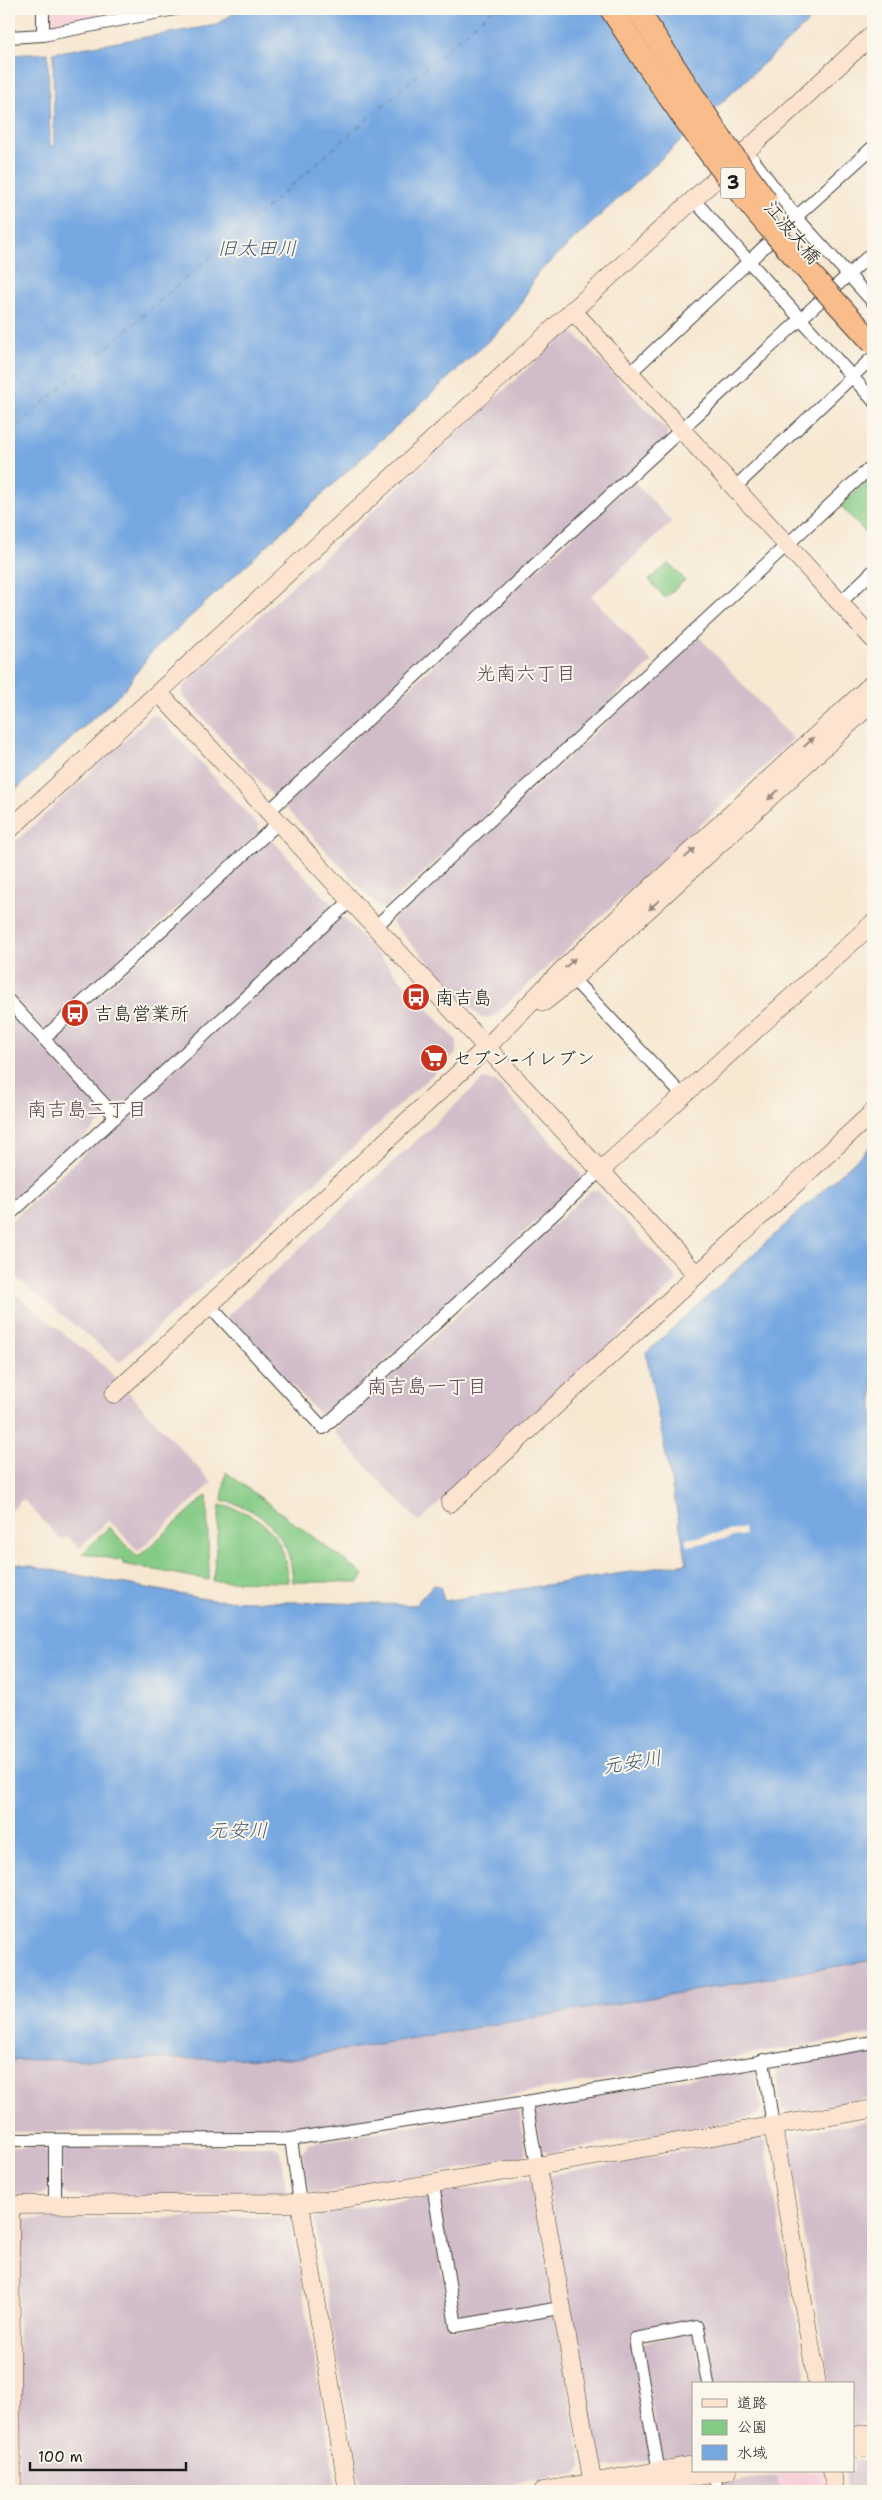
<svg xmlns="http://www.w3.org/2000/svg" width="882" height="2500" font-family="'Shantell Sans','Klee One',sans-serif">
<style>
.built{fill:#f6cfd7}
.industrial{fill:#d1bdc9}
.green{fill:#84ca85;stroke:#507350}
.water{fill:#76a7e1;stroke:#49627e}
.pier{fill:#f6e7d1}
.lines{fill:none;stroke-linecap:round;stroke-linejoin:round}
.ferry{stroke:#445b75;stroke-width:1;stroke-dasharray:6 5;stroke-linecap:butt}
.street-casing{stroke:#3d3a37;stroke-width:14}
.secondary-casing{stroke:#3d3a37;stroke-width:19}
.street{stroke:#fff;stroke-width:12}
.secondary{stroke:#fde4d1;stroke-width:18}
.highway-bridge-casing{stroke:#3d3a37;stroke-width:24;stroke-linecap:butt}
.highway-bridge{stroke:#f9bc8b;stroke-width:22}
.oneway{fill:#988a80}
.labels{text-anchor:middle;stroke-width:4;stroke-linejoin:round;paint-order:stroke}
.shield{fill:#fbf7ec;stroke:#5f5e5a;stroke-width:1}
.shield-label{font-size:18px;font-weight:bold;fill:#1c1c1c}
.street-label{font-size:19px;fill:#1c1c1c;stroke:#fbf7ec}
.poi-label{font-size:19px;fill:#1c1c1c;stroke:#fbf7ec;text-anchor:start}
.water-label{font-size:20px;font-style:italic;fill:#445b75;stroke:#fbf7ec}
.neighbourhood-label{font-size:20px;fill:#5f4659;stroke:#fbf7ec}
</style>
<rect width="100%" height="100%" fill="#fbf7ec"/>
<filter id="ink" filterUnits="userSpaceOnUse"><feTurbulence type="fractalNoise" baseFrequency=".02" numOctaves="2"/><feDisplacementMap in="SourceGraphic" scale="10" xChannelSelector="R" yChannelSelector="G"/><feConvolveMatrix kernelMatrix="1 2 1 2 8 2 1 2 1" color-interpolation-filters="sRGB"/></filter>
<filter id="wash" filterUnits="userSpaceOnUse"><feTurbulence type="fractalNoise" baseFrequency=".0096" numOctaves="4" result="noise"/><feDisplacementMap in="SourceGraphic" scale="20" xChannelSelector="R" yChannelSelector="G"/><feGaussianBlur stdDeviation="1.12" result="paint"/><feColorMatrix in="noise" values="0 0 0 0 0 0 0 0 0 0 0 0 0 0 0 0 0 1.4 0 .05"/><feComposite in="paint" operator="in"/></filter>
<g filter="url(#wash)">
<rect width="100%" height="100%" fill="#f6e7d1"/>
<!-- built -->
<g class="built">
<path d="M47,9H120V14L54,29L47,24Z"/>
<path d="M800,2471L822,2472L825,2491H780L777,2475Z"/>
</g>
<!-- industrial -->
<g class="industrial">
<path d="M567,332L574,333L667,431V438L278,797H274L183,696V687Z"/>
<path d="M633,481L672,522L591,596L652,662L386,907H379L285,807V803Z"/>
<path d="M699,637L793,739L493,1017L481,1018L392,923V919Z"/>
<path d="M151,716H158L259,826V832L48,1027H42L9,992V848Z"/>
<path d="M268,840L273,841L333,906V910L122,1105H113L55,1043L56,1036Z"/>
<path d="M339,918H344L457,1041V1052L120,1362L9,1272V1223Z"/>
<path d="M9,1010L103,1113V1120L9,1206Z"/>
<path d="M483,1079L495,1081L581,1174L580,1180L326,1416L320,1415L227,1316Z"/>
<path d="M591,1190L598,1191L675,1276L676,1282L419,1522L333,1431Z"/>
<path d="M9,1289L104,1366L212,1483L138,1551L109,1520L79,1548L67,1536L61,1540L23,1499L9,1513Z"/>
<path d="M873,1960V2034L304,2130L9,2132V2060L296,2058Z"/>
<path d="M873,2047V2097L788,2113L782,2108L775,2069L779,2063Z"/>
<path d="M748,2068L755,2073L761,2109L755,2117L550,2153L542,2150L534,2113L538,2106Z"/>
<path d="M514,2108L520,2113L526,2152L522,2158L316,2194L308,2190L302,2153L307,2144Z"/>
<path d="M873,2120V2422L853,2425V2384H830L788,2140L792,2134Z"/>
<path d="M758,2137L765,2142L807,2384H712L701,2320L630,2334L652,2460L599,2469L595,2466L547,2180L551,2175Z"/>
<path d="M273,2146L280,2151L286,2189L280,2195L69,2196L62,2191V2153L66,2147Z"/>
<path d="M9,2147H42L47,2152L48,2191L40,2195H9Z"/>
<path d="M527,2179L534,2183L554,2301L550,2306L462,2321L458,2318L437,2199L442,2194Z"/>
<path d="M425,2197L430,2200L452,2330L549,2313L556,2316L582,2467L577,2473L471,2491H361L314,2220L322,2214Z"/>
<path d="M285,2217L291,2221L337,2491H19L17,2225L22,2219Z"/>
<path d="M691,2332L695,2334L704,2384H693V2452L660,2458L640,2344Z"/>
<path d="M873,2458V2491H848L845,2471H853V2461Z"/>
<path d="M777,2475L780,2491H721L720,2484Z"/>
</g>
<!-- green -->
<g class="green">
<path d="M866,482L873,489V541L841,506Z"/>
<path d="M669,563L685,580L665,598L649,580Z"/>
<path d="M226,1472L364,1575L359,1582H293C292,1538 264,1509 222,1500Z"/>
<path d="M207,1495L209,1580L123,1564V1561L83,1553L109,1527L138,1557Z"/>
<path d="M220,1505C262,1513 287,1537 288,1582L213,1581Z"/>
</g>
<!-- water -->
<g class="water">
<path d="M240,9H820L803,27L537,274L518,309L500,330L149,655L125,689L9,796V55L48,53L50,146H54L53,53L216,25Z"/>
<path d="M873,1144V1960L296,2058L9,2060V1562L211,1600L415,1605L433,1585L440,1586L444,1601L687,1563L646,1353Z"/>
</g>
<!-- pier -->
<path class="pier" d="M744,1528L745,1535L688,1546L686,1539Z"/>
<g class="lines">
<!-- ferry -->
<path class="ferry" d="M9,433L493,9"/>
</g>
</g>
<g filter="url(#ink)">
<g class="lines">
<!-- street casing -->
<g class="street-casing">
<g id="street">
<path d="M43,9V35"/>
<path d="M9,37L43,35L175,9"/>
<path d="M746,150L796,217L873,302"/>
<path d="M693,199L873,400"/>
<path d="M629,374L796,217L873,147"/>
<path d="M734,488L873,357"/>
<path d="M840,603L873,571"/>
<path d="M268,812L873,252"/>
<path d="M375,927L873,465"/>
<path d="M573,979L684,1097"/>
<path d="M9,1001L116,1117"/>
<path d="M44,1038L278,823"/>
<path d="M9,1215L350,901"/>
<path d="M209,1305L323,1428L600,1171"/>
<path d="M763,2060L773,2126"/>
<path d="M526,2102L537,2166"/>
<path d="M291,2139L300,2203"/>
<path d="M9,2140L291,2139L526,2102L873,2042"/>
<path d="M55,2140V2204"/>
<path d="M433,2185L456,2326L560,2308"/>
<path d="M714,2471L717,2491"/>
<path d="M660,2478L635,2339L698,2327L708,2384"/>
</g>
</g>
<!-- secondary casing -->
<g class="secondary-casing">
<g id="secondary">
<path d="M572,310L873,639"/>
<path d="M159,693L697,1275L873,1112"/>
<path d="M9,830L873,34"/>
<path d="M544,1002L573,979L873,702"/>
<path d="M600,1171L873,923"/>
<path d="M114,1394L487,1047L562,970L873,683"/>
<path d="M450,1503L697,1275"/>
<path d="M773,2126L817,2384"/>
<path d="M537,2166L594,2491"/>
<path d="M300,2203L348,2491"/>
<path d="M9,2205L300,2203L341,2199L873,2109"/>
<path d="M10,2205L12,2491"/>
<path d="M853,2436L873,2433"/>
<path d="M853,2449L873,2446"/>
<path d="M832,2471L835,2491"/>
<path d="M543,2491L693,2465"/>
<path d="M614,2491L728,2471"/>
</g>
</g>
<!-- street -->
<use href="#street" class="street"/>
<!-- secondary -->
<use href="#secondary" class="secondary"/>
<!-- highway-bridge casing -->
<g class="highway-bridge-casing">
<g id="highway-bridge">
<path d="M611,9C653,75 697,140 747,201C787,250 831,296 873,343"/>
<path d="M637,9L724,143L766,201"/>
</g>
</g>
<!-- highway-bridge -->
<use href="#highway-bridge" class="highway-bridge"/>
</g>
<!-- one-way arrows -->
<defs><path id="oneway-solid" d="M-6-.8H1V-3.2L6.5 0L1 3.2V.8H-6Z" transform="scale(1.25)"/></defs>
<g class="oneway">
<use href="#oneway-solid" transform="translate(809 742) rotate(-43)"/>
<use href="#oneway-solid" transform="translate(773 795) rotate(137)"/>
<use href="#oneway-solid" transform="translate(690 853) rotate(-43)"/>
<use href="#oneway-solid" transform="translate(654 905) rotate(137)"/>
<use href="#oneway-solid" transform="translate(570 963) rotate(-43)"/>
</g>
</g>
<!-- icons -->
<defs>
<g id="bus-disc" transform="scale(1.4375)"><circle r="9.5" fill="#c8321e" stroke="#fbf7ec"/><path d="M-5-6H5V4H4V6H2V4H-2V6H-4V4H-5ZM-3.5-4V0h7V-4ZM-3.5 1.2v1.5H-2V1.2ZM2 1.2v1.5H3.5V1.2Z" fill="#fff"/></g>
<g id="supermarket-disc" transform="scale(1.4375)"><circle r="9.5" fill="#c8321e" stroke="#fbf7ec"/><path d="M-6-5.5h2.5l.6 2H6L4.5 2H-2.5L-4.4-4H-6ZM-1.5 3.2a1.3 1.3 0 1 0 .1 0ZM3 3.2a1.3 1.3 0 1 0 .1 0Z" fill="#fff"/></g>
</defs>
<g fill-rule="evenodd">
<use href="#bus-disc" x="416" y="997"/>
<use href="#bus-disc" x="75" y="1013"/>
<use href="#supermarket-disc" x="434" y="1058"/>
</g>
<g class="labels">
<!-- shield labels -->
<rect class="shield" x="720.5" y="167.5" width="25" height="31" rx="4"/>
<g class="shield-label">
<text x="733" y="189">3</text>
</g>
<!-- street labels -->
<g class="street-label">
<text transform="translate(793 232) rotate(50)" y="7">江波大橋</text>
</g>
<!-- poi labels -->
<g class="poi-label">
<text x="435" y="1004">南吉島</text>
<text x="94" y="1020">吉島営業所</text>
<text x="453" y="1065">セブン-イレブン</text>
</g>
<!-- water labels -->
<g class="water-label">
<text x="257" y="255">旧太田川</text>
<text transform="translate(632 1762) rotate(-9)" y="7">元安川</text>
<text x="238" y="1837">元安川</text>
</g>
<!-- neighbourhood labels -->
<g class="neighbourhood-label">
<text x="526" y="680">光南六丁目</text>
<text x="87" y="1116">南吉島二丁目</text>
<text x="427" y="1393">南吉島一丁目</text>
</g>
</g>
<!-- margin -->
<rect width="882" height="2500" fill="none" stroke="#fbf7ec" stroke-width="30"/>
<!-- legend -->
<rect x="692" y="2382" width="162" height="90" fill="#fbf7ec" stroke="#a29f99"/>
<rect x="702" y="2399" width="25" height="8" fill="#fde4d1" stroke="#a29f99"/>
<text x="737" y="2408" font-size="15" fill="#1c1c1c">道路</text>
<rect x="702" y="2420" width="25" height="15" fill="#84ca85" stroke="#a29f99"/>
<text x="737" y="2432" font-size="15" fill="#1c1c1c">公園</text>
<rect x="702" y="2445" width="25" height="15" fill="#76a7e1" stroke="#a29f99"/>
<text x="737" y="2458" font-size="15" fill="#1c1c1c">水域</text>
<!-- scale -->
<path d="M30 2462v8h156v-8" fill="none" stroke="#1c1c1c" stroke-width="2.5"/>
<text x="38" y="2462" font-size="15" fill="#1c1c1c" stroke="#fbf7ec" stroke-width="4" paint-order="stroke">100 m</text>
</svg>
